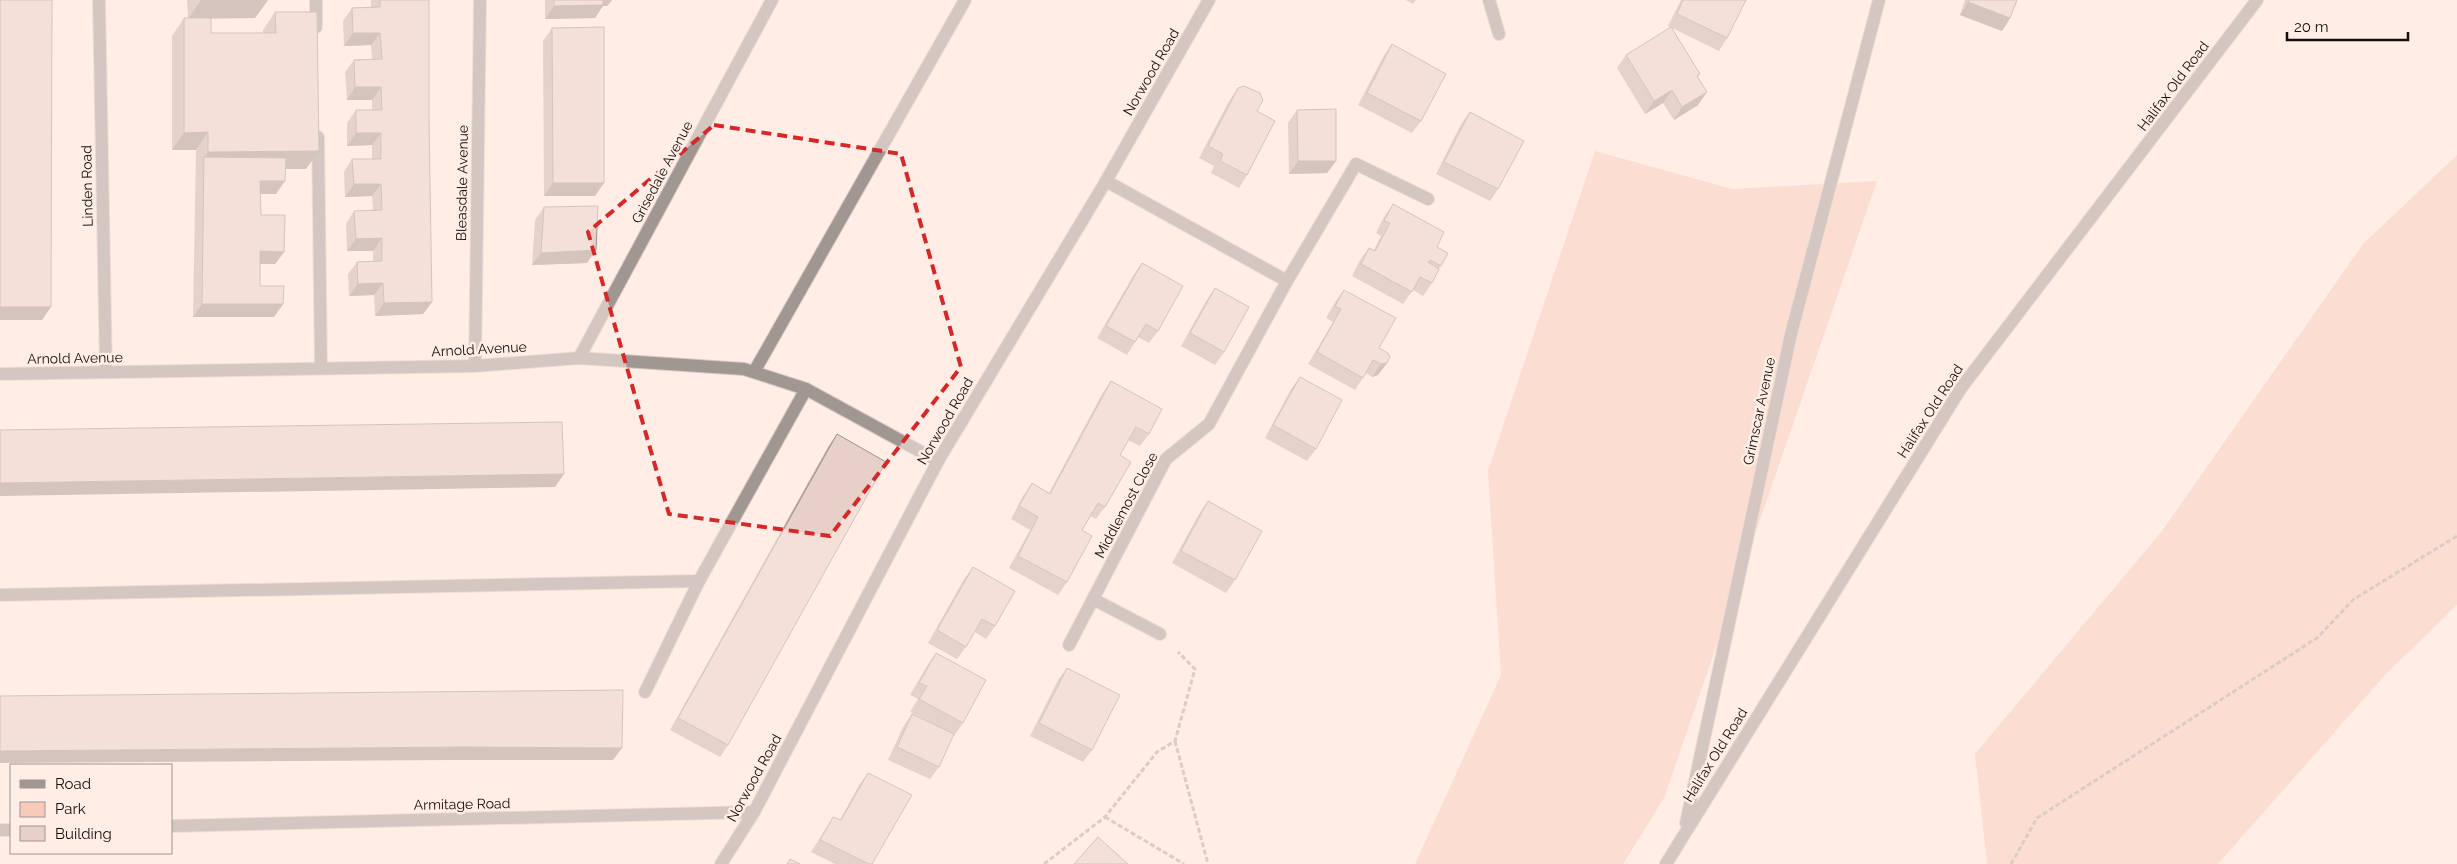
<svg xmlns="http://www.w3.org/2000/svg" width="2457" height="864" font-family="Raleway,sans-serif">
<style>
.green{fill:#f6cbb9}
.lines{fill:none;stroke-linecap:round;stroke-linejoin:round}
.minor-casing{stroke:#dac9c3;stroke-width:14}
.path{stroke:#b2a49e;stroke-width:3;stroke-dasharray:5 2.5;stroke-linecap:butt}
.minor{stroke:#a09793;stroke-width:12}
.wall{fill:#c6b3ac}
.shaded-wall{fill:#a1928c}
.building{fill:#e6d0c8;stroke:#a1928c}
.marked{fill:none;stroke:#d62828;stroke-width:4;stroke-dasharray:10 6;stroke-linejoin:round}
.labels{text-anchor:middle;stroke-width:5;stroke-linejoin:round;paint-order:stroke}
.street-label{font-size:14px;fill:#160f0c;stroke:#ffede6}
</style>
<rect width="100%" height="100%" fill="#ffede6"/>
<!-- green -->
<g class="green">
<path d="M1595,151L1732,189L1877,181L1664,798L1623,864H1415L1501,675L1488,471Z"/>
<path d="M2457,155V605L2385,675L2218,864H1987L1975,754L2162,531L2363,244Z"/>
</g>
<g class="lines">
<!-- minor casing -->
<g class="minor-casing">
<g id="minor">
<path d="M99,0L106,372"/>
<path d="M316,0V27"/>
<path d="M1489,0L1499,34"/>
<path d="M318,137L321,368"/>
<path d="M1106,181L1287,281"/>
<path d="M579,358L772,0"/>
<path d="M475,366L480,0"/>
<path d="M754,372L965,0"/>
<path d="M0,374L475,366L579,358L744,369L806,389L938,461"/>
<path d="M0,595L699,581"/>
<path d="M1093,599L1160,634"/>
<path d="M1069,645L1166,459L1209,424L1287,281L1356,164L1428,199"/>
<path d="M645,692L699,581L806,389"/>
<path d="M1686,823L1791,334L1879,0"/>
<path d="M171,826L754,812"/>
<path d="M0,830H11"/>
<path d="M721,864L754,812L938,461L1106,181L1209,0"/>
<path d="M1666,864L1961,388L2257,0"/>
</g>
</g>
<!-- path -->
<g class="path">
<path d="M1175,741L1208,864"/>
<path d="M1105,817L1184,864"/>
<path d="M1044,864L1105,817L1157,752L1175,741L1195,669L1178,652"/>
<path d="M2011,864L2037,818L2317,638L2354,599L2457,536"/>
</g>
<!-- minor -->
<use href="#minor" class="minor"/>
</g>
<!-- wall -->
<g class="wall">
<path d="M187,0H268L255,18H211V33H263V30L275,12L306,169H286L276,194H261V215L284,252L275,264H260V286L283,304L274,317H193L196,150H172V36L184,18H188Z"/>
<path d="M371,0H429V122L432,302L423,314L375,316L374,295L349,296L348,274L357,262H373V251H347L346,224L354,211L373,210L372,196L345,197L344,172L352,159H372V145L347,146V123L356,110H372V100H347L345,72L354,60L372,59L371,45L344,46L343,21L352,8H371Z"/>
<path d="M545,0H612L607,6H603L595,18L545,19Z"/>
<path d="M1406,0H1416L1413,4Z"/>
<path d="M1681,0H1746L1727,38L1719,51L1672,28L1700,74L1698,77V105L1674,120L1663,103L1645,114L1617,68L1626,55L1671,28L1668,26Z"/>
<path d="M1965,0H2017L2010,18L2002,31L1960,15Z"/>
<path d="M552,28L595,196H544L543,41Z"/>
<path d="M1392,44L1421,121L1412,133L1358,105L1383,57Z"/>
<path d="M1238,88L1257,111L1247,175L1239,188L1211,173L1214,166L1199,158L1229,101Z"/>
<path d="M1297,110L1336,161L1327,173L1289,174L1288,123Z"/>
<path d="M1470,112L1498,189L1490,201L1436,174L1461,124Z"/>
<path d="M1393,204L1437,247L1448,253L1439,269L1432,283L1423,296L1413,290L1403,304L1352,276L1360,260L1369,248L1374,250L1381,236L1376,233L1384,217Z"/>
<path d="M544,207L587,263L532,265L535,220Z"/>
<path d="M1142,263L1158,331L1149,343L1138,337L1127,355L1097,338L1133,276Z"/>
<path d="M1215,288L1224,352L1215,365L1181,346L1206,301Z"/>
<path d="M1344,290L1379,348L1387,363L1378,375L1372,377L1366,373L1355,390L1308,364L1333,322L1326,318L1335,302Z"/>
<path d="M1300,377L1316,449L1307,461L1265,438L1291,389Z"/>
<path d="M1111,381L1149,434L1140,446L1128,440L1120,455L1105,507L1096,519L1090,516L1082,530L1067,582L1058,595L1009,568L1030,530L1011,519L1023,496L1032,483L1049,493L1102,394Z"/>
<path d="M837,434L728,745L720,757L670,730L828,447Z"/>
<path d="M1208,501L1235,580L1226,593L1172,563L1199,514Z"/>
<path d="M973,567L995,626L986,639L975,632L966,647L957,659L928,643L964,579Z"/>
<path d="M936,653L963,723L954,736L953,735L939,767L930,779L888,760L903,727L912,714L936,725L910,712L918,699L910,695L927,666Z"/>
<path d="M1067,668L1092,750L1083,762L1030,736L1058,680Z"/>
<path d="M868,773L872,864H835L811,852L833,817L840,820L859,785Z"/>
</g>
<!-- shaded-wall -->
<g class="shaded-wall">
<path d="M201,0H268L255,18L188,19Z"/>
<path d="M599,0H612L607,6H603L595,18L545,19L554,6Z"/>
<path d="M1968,2L2010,18L2002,31L1960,15Z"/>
<path d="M353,33H380L371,45L344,46Z"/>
<path d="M355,87H381L372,100H347Z"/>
<path d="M1672,90L1663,103L1645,114L1654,101Z"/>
<path d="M1707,92L1698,105L1674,120L1682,107Z"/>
<path d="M208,132L196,150H172L184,133Z"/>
<path d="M356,133H381L372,145L347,146Z"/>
<path d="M319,151L306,169H204V157L208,152Z"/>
<path d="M1298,161H1336L1327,173L1289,174Z"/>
<path d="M260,181H285L276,194H252Z"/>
<path d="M553,183H604L595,196H544Z"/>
<path d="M354,184H381L372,196L345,197Z"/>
<path d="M382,238L373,251H347L356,239Z"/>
<path d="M596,250L587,263L532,265L541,253Z"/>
<path d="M260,251L284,252L275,264H251Z"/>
<path d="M383,283L374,295L349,296L358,284Z"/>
<path d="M432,302L423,314L375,316L384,303Z"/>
<path d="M202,304H283L274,317H193Z"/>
<path d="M0,307H51L42,320H0Z"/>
<path d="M1387,363L1378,375L1372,377L1381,364Z"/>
<path d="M564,474L555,487L0,496V483Z"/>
<path d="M462,747L622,748L613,760H453L0,763V751Z"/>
</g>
<!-- building -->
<g class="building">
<path d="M0,0H52L51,307H0Z"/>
<path d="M380,0H429V122L432,302L384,303L383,283L358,284L357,262L382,261V238L356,239L354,211L382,210L381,184H354L352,159H381V133H356V110H382L381,87H355L354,60L382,59L380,33H353L352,8L380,7Z"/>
<path d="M554,0H603V5L554,6Z"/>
<path d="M1683,0H1746L1727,38L1677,14Z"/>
<path d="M1969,0H2017L2010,18L1968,2Z"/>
<path d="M275,12H317L319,151L208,152V132L184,133V18H211V33H276Z"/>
<path d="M604,27V183H553L552,28Z"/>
<path d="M1671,27L1700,74L1697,76L1707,92L1682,107L1672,90L1654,101L1626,55Z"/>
<path d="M1392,44L1446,74L1421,121L1367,93Z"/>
<path d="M1244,86L1260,93L1263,100L1257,111L1275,121L1247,175L1220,161L1223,154L1208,146L1238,88Z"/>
<path d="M1336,109V161H1298L1297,110Z"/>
<path d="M1470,112L1524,141L1498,189L1444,162Z"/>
<path d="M204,157L286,158L285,181H260L261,215H285L284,252L260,251V286H284L283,304H202Z"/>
<path d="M1393,204L1444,232L1437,247L1448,253L1441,266L1430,260L1428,262L1439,269L1432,283L1420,277L1412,292L1361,264L1369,248L1375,251L1390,223L1384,221Z"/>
<path d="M598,206L596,250L541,253L544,207Z"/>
<path d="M1142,263L1183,286L1158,331L1146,324L1135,342L1106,326Z"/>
<path d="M1215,288L1249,307L1224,352L1190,333Z"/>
<path d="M1344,290L1396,318L1379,348L1388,353L1390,357L1387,363L1381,364L1373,360L1363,378L1317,352L1341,309L1335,306Z"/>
<path d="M1300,377L1342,400L1316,449L1273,425Z"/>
<path d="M1111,381L1162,409L1149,434L1136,427L1120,455L1131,462L1105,507L1098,503L1082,530L1092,536L1067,582L1018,556L1038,517L1019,506L1032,483L1050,494Z"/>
<path d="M562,422L564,474L0,483V430Z"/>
<path d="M837,434L886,462L728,745L678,718Z"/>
<path d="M1208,501L1262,531L1235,580L1181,551Z"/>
<path d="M973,567L1015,591L995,626L982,619L966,647L937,630Z"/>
<path d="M936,653L986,680L963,723L919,699L927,686L919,683Z"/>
<path d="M1067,668L1120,695L1092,750L1039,723Z"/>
<path d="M623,690L622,748L462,747L0,751V696Z"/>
<path d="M912,714L954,734L939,767L897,747Z"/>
<path d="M868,773L912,795L872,864H869L820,840L833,817L841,820Z"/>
<path d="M1098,837L1128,864H1074Z"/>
<path d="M790,859L800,864H787Z"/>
</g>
<!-- marked area -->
<path d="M0 0H2457V864H0ZM714,125L901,154L961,367L830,536L669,514L588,232Z" fill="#ffede6" fill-opacity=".55" fill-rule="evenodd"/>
<path class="marked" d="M714,125L901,154L961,367L830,536L669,514L588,232Z"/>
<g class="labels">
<!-- street labels -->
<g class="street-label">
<text transform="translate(1151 72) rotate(-60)" y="5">Norwood Road</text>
<text transform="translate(2173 86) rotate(-53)" y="5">Halifax Old Road</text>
<text transform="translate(662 172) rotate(-62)" y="5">Grisedale Avenue</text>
<text transform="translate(462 183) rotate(-89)" y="5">Bleasdale Avenue</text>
<text transform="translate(87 186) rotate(-91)" y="5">Linden Road</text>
<text transform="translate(479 349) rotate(-3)" y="5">Arnold Avenue</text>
<text transform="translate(75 358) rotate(-1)" y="5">Arnold Avenue</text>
<text transform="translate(1759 411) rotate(-78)" y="5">Grimscar Avenue</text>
<text transform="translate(1930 411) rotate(-57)" y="5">Halifax Old Road</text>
<text transform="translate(945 421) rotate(-60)" y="5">Norwood Road</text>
<text transform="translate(1126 505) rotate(-62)" y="5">Middlemost Close</text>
<text transform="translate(1715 755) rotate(-58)" y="5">Halifax Old Road</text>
<text transform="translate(754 778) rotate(-61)" y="5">Norwood Road</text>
<text transform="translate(462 804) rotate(-1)" y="5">Armitage Road</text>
</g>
</g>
<!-- legend -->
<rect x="10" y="764" width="162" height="90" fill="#ffede6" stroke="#a2948f"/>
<rect x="20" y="780" width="25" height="8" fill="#a09793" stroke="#a2948f"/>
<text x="55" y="789" font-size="15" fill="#160f0c">Road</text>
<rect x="20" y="802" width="25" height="15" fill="#f6cbb9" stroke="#a2948f"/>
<text x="55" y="814" font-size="15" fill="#160f0c">Park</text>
<rect x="20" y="826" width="25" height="15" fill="#e6d0c8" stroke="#a2948f"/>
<text x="55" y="839" font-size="15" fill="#160f0c">Building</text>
<!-- scale -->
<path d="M2287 32v8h121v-8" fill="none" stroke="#160f0c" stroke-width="2.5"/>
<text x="2294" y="32" font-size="15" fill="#160f0c" stroke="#ffede6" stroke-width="4" paint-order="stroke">20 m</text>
</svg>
